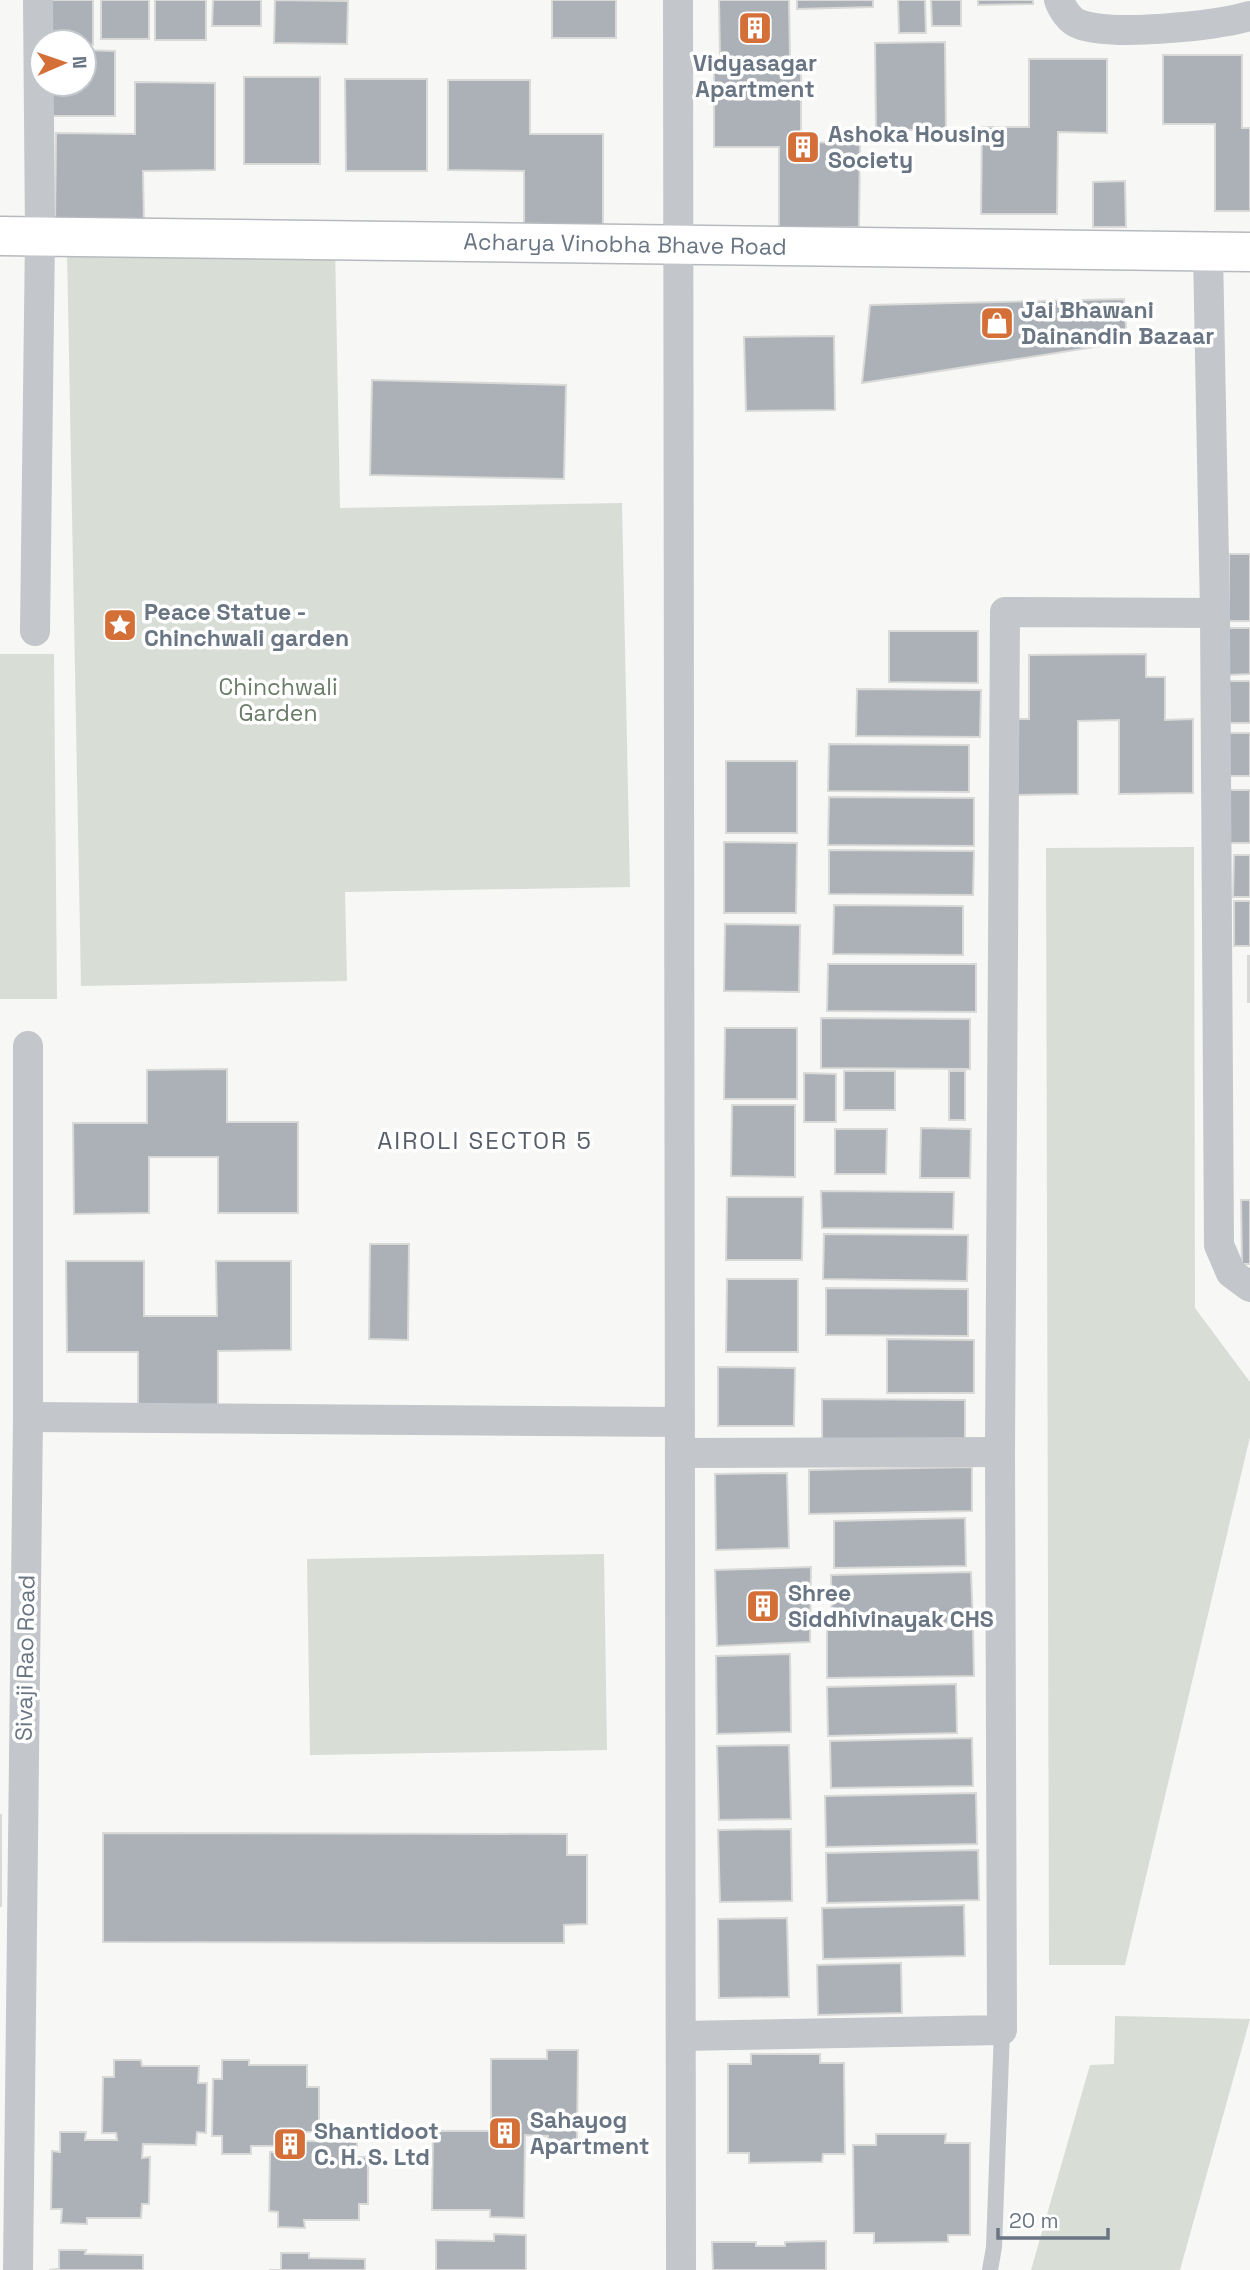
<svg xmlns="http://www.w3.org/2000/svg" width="1250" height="2270" font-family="'Space Grotesk',sans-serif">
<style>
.green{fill:#d8ded6}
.building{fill:#abb1b7;stroke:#d9d9d7;stroke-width:2}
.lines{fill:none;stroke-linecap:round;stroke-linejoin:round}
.secondary-casing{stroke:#b6babe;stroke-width:41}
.lane{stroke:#c3c6ca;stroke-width:16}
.street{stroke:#c3c6ca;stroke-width:30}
.secondary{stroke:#fff;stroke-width:38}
.labels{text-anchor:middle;stroke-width:7;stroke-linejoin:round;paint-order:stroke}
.poi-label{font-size:23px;font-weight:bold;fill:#697583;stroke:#fff;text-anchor:start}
.street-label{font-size:23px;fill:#697583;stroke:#fff}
.park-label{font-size:23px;fill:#697b67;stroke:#fff}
.neighbourhood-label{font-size:24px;letter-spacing:2px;fill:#565f69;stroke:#fff}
</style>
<rect width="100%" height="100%" fill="#f7f7f5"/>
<!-- green -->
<g class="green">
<path d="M335,245L340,508L622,503L630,887L345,892L347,981L81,986L67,251Z"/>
<path d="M0,654H54L57,999H0Z"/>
<path d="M1194,847L1195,1308L1250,1382V1437L1125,1965H1049L1046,848Z"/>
<path d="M604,1554L607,1750L310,1755L307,1559Z"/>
<path d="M1115,2016L1250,2019L1180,2270H1031L1090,2065L1114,2064Z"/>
</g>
<!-- building -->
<g class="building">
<path d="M44,0H93V45H84V42H44Z"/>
<rect x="101" y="0" width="48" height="39"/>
<rect x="155" y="0" width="51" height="40"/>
<path d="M213,0H261V26H212Z"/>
<path d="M275,0L348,1L347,44L274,43Z"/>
<rect x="552" y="0" width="64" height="38"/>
<path d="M719,0H789L790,57L720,59Z"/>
<path d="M797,0H873V7L797,9Z"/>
<path d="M898,0H925L926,33H899Z"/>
<path d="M931,0H961V26H932Z"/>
<path d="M978,0H1033V4L978,5Z"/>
<path d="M945,42L946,130H876L875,43Z"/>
<path d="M84,50L115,51V116H45V84H84Z"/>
<path d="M1163,55H1242V128H1250V211H1215V124H1163Z"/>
<path d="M1029,59H1107V133L1058,132L1057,214H981L982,127H1029Z"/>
<path d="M714,66H801V142L860,143L859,227H779V147H714Z"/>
<rect x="244" y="77" width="76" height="87"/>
<path d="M345,79H427V171H346Z"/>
<path d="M448,80H530V134H603V226L524,225V171L448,170Z"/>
<path d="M135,82L215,83V170L143,171L144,226H55L56,133L135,134Z"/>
<path d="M1125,181L1126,227H1093V182Z"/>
<path d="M1124,299L1127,342L862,383L870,305Z"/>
<path d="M834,336L835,410L746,411L744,337Z"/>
<path d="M372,380L566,385L564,479L370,475Z"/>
<rect x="1229" y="554" width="21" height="67"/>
<path d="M1229,628H1250V674L1229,675Z"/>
<path d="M889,631H978V683L889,682Z"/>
<path d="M1146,654V677H1165V720L1193,719V793L1119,794V720L1078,721V794L1008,795V719H1029V655Z"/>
<path d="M1229,681H1250V723H1230Z"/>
<path d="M857,689L981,690L980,737L856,736Z"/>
<rect x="1229" y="733" width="21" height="43"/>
<path d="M829,744L969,745V792L828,791Z"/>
<rect x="726" y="761" width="71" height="72"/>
<path d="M1228,790H1250V843H1229Z"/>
<path d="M829,797L974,798V846L828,845Z"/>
<path d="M724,842L797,843L796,913H724Z"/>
<path d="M829,850L974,851L973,895L829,894Z"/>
<path d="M1234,855H1250V897H1233Z"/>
<rect x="1234" y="901" width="16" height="45"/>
<path d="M834,905L963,906V955L833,954Z"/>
<path d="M725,924L800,925L799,992L724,991Z"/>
<rect x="1248" y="956" width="2" height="46"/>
<path d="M828,964H976V1012L827,1011Z"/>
<path d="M821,1018L970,1019V1069L821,1068Z"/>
<path d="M725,1028H797V1099H724Z"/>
<path d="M227,1069V1122H298V1213H218V1157H149V1213L74,1214L73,1123H147V1070Z"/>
<rect x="844" y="1071" width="51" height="39"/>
<rect x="949" y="1071" width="16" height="49"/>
<path d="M804,1073L836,1074V1122H804Z"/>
<path d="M732,1105H795V1177L731,1176Z"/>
<path d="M921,1128L971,1129L970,1178H920Z"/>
<path d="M835,1129H887L886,1174H835Z"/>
<path d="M821,1191L954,1192L953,1229L822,1228Z"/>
<path d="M727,1197H803L802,1260H726Z"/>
<path d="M1241,1200H1250V1264H1242Z"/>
<path d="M824,1234L968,1235L967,1281L823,1279Z"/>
<path d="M370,1244H409L408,1340L369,1339Z"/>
<path d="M66,1261H144V1316H217L216,1261H291V1350L218,1351V1405H138V1352H67Z"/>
<path d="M727,1279H798V1352H726Z"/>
<path d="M826,1288L968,1289V1336L826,1335Z"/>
<path d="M887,1339L974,1340V1393H887Z"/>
<path d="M718,1367L795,1368L794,1426H718Z"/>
<path d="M822,1399L965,1400V1443L822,1442Z"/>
<path d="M972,1467V1511L809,1514V1470Z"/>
<path d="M787,1473L789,1548L716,1550L715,1474Z"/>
<path d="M965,1518L966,1566L834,1568V1521Z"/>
<path d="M811,1567L810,1642L717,1646L715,1570Z"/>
<path d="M971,1572L973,1623L832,1625L831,1575Z"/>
<path d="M973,1627L974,1676L827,1678V1630Z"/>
<path d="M790,1654L791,1732L717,1734L716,1656Z"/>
<path d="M956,1684L957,1733L828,1736L827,1687Z"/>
<path d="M972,1738L973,1786L831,1788L830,1741Z"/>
<path d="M789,1745L791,1819L719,1820L717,1746Z"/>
<path d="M976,1793L977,1844L826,1847L825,1796Z"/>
<rect x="0" y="1815" width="1" height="91"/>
<path d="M791,1829L792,1901L720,1902L718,1830Z"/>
<path d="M103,1833L567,1834V1855H587V1924L564,1925V1943L103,1942Z"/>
<path d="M978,1850L979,1900L827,1903L826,1853Z"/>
<path d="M964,1905L965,1956L823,1959L822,1908Z"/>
<path d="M787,1918L789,1997L719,1998L718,1919Z"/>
<path d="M901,1963L902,2013L818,2015L817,1965Z"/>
<path d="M547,2050H578L577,2145H547L548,2136L525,2135L524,2218L490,2217V2210H432L433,2131H491V2059H547Z"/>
<path d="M751,2054H820V2063H844L845,2154H823L822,2162L749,2163V2153H728V2064H751Z"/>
<path d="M114,2060H141L142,2066H199L198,2083H207L206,2133L197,2132L196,2145L143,2144L142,2158L150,2157L149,2204H142L141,2218H87V2224L61,2223L62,2209H51L52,2151L60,2152V2132H86L85,2140H117L116,2133H102L103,2077H114Z"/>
<path d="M222,2060H249V2065H307V2087H319V2132H304V2141L357,2142V2157H368V2204H359V2220H304L305,2228L278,2227V2212L269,2211L270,2152H279V2146H251V2154H222V2136H212L213,2079H222Z"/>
<path d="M876,2134H946L945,2143H970V2235H948V2242L874,2243V2233H854L853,2145H876Z"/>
<path d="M494,2234L526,2235V2270H436V2240L494,2241Z"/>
<path d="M826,2241V2270H713L712,2242H756V2246H785V2242Z"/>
<path d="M59,2250H86L85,2254L143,2255V2270H49L59,2269Z"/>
<path d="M281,2253H309V2258L365,2259V2270H269H281Z"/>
</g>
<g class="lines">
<!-- secondary casing -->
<g class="secondary-casing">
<path id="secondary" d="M0,236L1250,252"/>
</g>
<!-- lane -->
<path class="lane" d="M990,2270L994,2247L1002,2030"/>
<!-- street -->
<g class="street">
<path d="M678,0L681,2270"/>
<path d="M1059,0C1062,9 1070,21 1079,24C1112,37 1214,26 1250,16"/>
<path d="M1208,252L1215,613"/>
<path d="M35,631L40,236L38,0"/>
<path d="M28,1417L679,1422"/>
<path d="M680,1453L1000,1452"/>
<path d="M681,2036L1002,2030L1000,1452L1005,612L1215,613L1219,1245L1231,1273L1250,1287"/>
<path d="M18,2270L28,1417V1046"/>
</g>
<!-- secondary -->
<use href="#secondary" class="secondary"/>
</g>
<!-- icons -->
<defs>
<g id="building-square" transform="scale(1.75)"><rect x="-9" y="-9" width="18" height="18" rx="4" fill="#d46f38" stroke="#fff"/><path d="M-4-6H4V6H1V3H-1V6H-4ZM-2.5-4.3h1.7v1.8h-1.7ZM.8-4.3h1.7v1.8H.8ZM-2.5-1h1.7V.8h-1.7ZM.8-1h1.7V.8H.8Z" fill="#fff"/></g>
<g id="shop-square" transform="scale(1.75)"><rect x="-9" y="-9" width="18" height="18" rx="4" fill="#d46f38" stroke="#fff"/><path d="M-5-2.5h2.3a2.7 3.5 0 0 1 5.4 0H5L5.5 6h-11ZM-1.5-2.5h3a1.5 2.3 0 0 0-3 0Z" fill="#fff"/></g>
<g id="sight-square" transform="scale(1.75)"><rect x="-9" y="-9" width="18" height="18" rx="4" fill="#d46f38" stroke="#fff"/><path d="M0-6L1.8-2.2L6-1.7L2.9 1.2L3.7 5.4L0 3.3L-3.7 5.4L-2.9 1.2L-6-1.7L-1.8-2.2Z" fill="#fff"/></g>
</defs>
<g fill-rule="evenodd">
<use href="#building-square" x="755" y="28"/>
<use href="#building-square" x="803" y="147"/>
<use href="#shop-square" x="997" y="323"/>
<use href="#sight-square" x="120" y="625"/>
<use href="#building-square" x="763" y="1606"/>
<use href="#building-square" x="505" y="2133"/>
<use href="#building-square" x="290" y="2144"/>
</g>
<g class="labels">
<!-- poi labels -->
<g class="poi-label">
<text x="755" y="71" text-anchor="middle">Vidyasagar<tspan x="755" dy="26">Apartment</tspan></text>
<text x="828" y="142">Ashoka Housing<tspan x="828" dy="26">Society</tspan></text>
<text x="1021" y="318">Jai Bhawani<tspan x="1021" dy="26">Dainandin Bazaar</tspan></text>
<text x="144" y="620">Peace Statue -<tspan x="144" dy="26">Chinchwali garden</tspan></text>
<text x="788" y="1601">Shree<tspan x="788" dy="26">Siddhivinayak CHS</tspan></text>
<text x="530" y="2128">Sahayog<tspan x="530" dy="26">Apartment</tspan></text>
<text x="314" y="2139">Shantidoot<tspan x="314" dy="26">C. H. S. Ltd</tspan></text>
</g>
<!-- street labels -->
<g class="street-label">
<text transform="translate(625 244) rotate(1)" y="8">Acharya Vinobha Bhave Road</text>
<text transform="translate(25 1658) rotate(-89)" y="8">Sivaji Rao Road</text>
</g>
<!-- park labels -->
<g class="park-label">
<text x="278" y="695">Chinchwali<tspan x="278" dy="26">Garden</tspan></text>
</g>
<!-- neighbourhood labels -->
<g class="neighbourhood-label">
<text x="485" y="1149">AIROLI SECTOR 5</text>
</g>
</g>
<!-- north arrow -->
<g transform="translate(63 63) rotate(88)"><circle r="33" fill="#ffffff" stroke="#c3c8cd" stroke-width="2"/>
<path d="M0-5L12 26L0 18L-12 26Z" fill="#d46f38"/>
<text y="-10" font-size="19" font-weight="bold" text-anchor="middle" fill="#697583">N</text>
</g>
<!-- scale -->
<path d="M998 2228v10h110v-10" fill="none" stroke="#697583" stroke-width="3.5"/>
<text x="1009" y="2228" font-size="21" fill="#697583" stroke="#ffffff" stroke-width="5" paint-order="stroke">20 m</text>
</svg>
